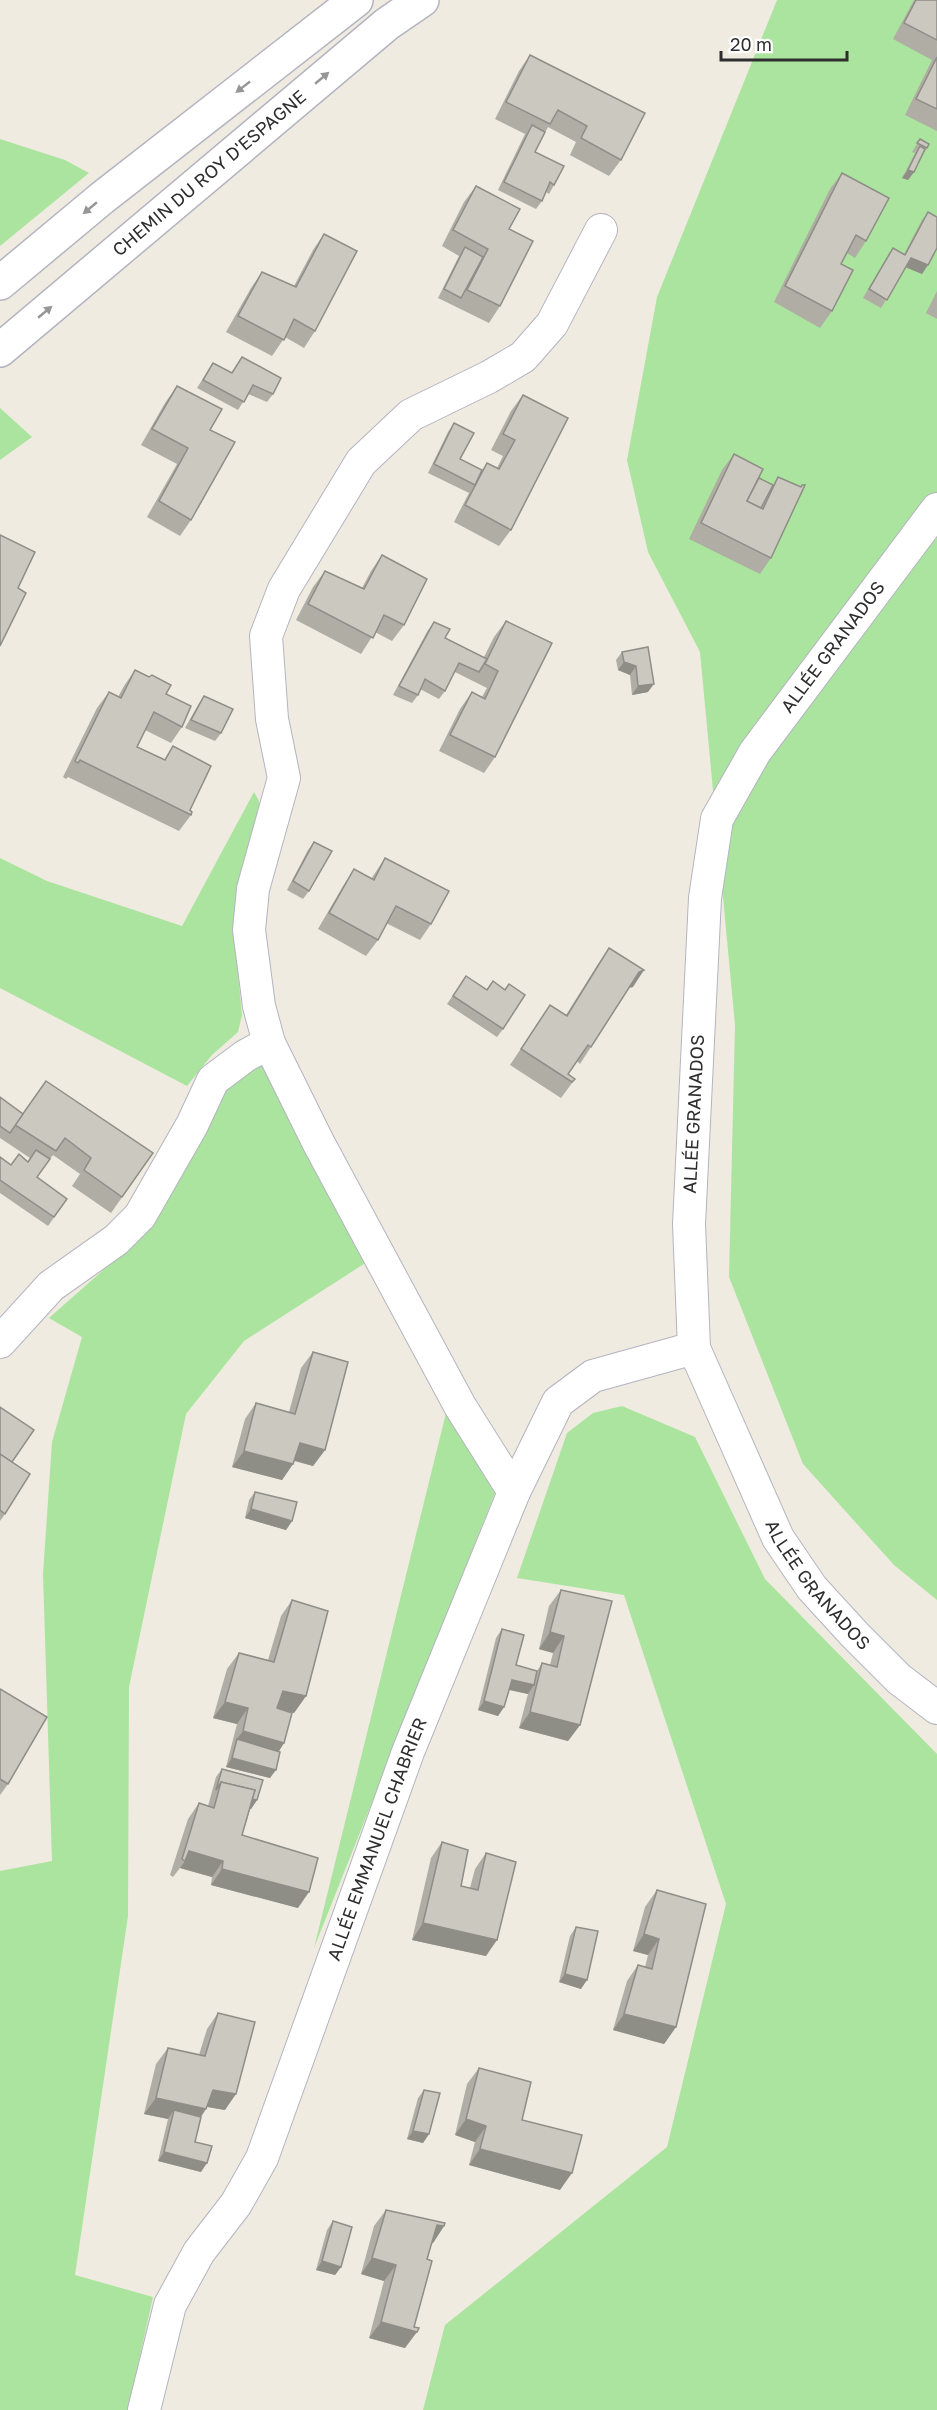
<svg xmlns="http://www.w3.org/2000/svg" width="937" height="2410" font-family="'Golos Text',sans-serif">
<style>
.green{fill:#abe49e}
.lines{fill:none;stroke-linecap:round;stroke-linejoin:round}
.minor-casing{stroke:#b4b4c1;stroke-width:34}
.tertiary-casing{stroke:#b4b4c1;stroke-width:36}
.minor{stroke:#fff;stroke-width:32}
.tertiary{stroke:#fff;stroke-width:33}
.wall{fill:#afada4}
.shaded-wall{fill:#8e8d86}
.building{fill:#cbc9bf;stroke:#8e8d86;stroke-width:1.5}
.oneway{fill:#969696}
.labels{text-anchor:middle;stroke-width:4.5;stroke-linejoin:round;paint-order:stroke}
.street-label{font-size:18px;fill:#2e2e2e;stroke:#fff}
</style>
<rect width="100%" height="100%" fill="#efebe1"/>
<!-- green -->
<g class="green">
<path d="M777,0H937V1600L894,1565L803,1464L729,1277L735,1025L700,652L648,552L627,460L657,297Z"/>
<path d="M0,139L65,160L89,173L0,246Z"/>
<path d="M0,408L32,437L0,460Z"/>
<path d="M254,792L259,801V809L237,893V964L242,1015L238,1032L212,1055L187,1086L0,988V858L47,881L182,926Z"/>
<path d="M253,1064L263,1066L367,1262L244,1341L186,1414L129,1687L128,1916L75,2275L153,2297L128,2410H0V1871L52,1861L43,1574L52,1442L82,1337L49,1318L101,1272L141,1230L223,1079Z"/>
<path d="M622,1406L695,1437L765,1579L937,1754V2410H423L445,2325L667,2147L726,1904L624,1595L517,1578L567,1433L593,1413Z"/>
<path d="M446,1413L495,1493L314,1948Z"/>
</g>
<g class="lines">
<!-- minor casing -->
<g class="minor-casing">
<g id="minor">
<path id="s1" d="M937,509L755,752L717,819L705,898L689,1224L694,1348L778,1538L812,1588L855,1635L899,1679L937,1708"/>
<path d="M0,1342L51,1286L116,1240L140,1216L192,1125L213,1080L245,1056L269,1043"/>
<path d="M514,1492L460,1406L318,1142L269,1043L259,1006L249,930L253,889L284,778L272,719L266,636L284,589L361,462L411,415L489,377L523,357L552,324L601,230"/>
<path id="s2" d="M144,2410L170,2305L199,2252L236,2204L262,2158L408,1752L514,1492L558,1402L593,1376L694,1348"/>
</g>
</g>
<!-- tertiary casing -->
<g class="tertiary-casing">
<g id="tertiary">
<path d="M0,283L102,198L356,0"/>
<path id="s3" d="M0,350L387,24L422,0"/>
</g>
</g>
<!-- minor -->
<use href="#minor" class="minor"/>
<!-- tertiary -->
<use href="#tertiary" class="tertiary"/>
</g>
<!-- wall -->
<g class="wall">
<path d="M914,0H937V131L905,115L932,60L893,39Z"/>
<path d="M530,55L621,160L609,176L570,155L576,142L548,127L535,152L554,185L549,194L546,192L542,201L536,209L498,190L525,134L495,119L519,71Z"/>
<path d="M920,139L927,148L923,154L914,172L908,180L902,178L915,153L912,152Z"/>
<path d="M842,173L866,241L855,258L847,253L841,264L832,311L820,328L774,302L830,189Z"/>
<path d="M476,186L509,229L500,306L489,323L438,298L459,256L442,246L464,202Z"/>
<path d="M928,212L922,274L906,267L881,308L863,298L887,257L893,248L904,254L922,220Z"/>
<path d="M324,234L315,331L304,348L285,337L272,356L226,332L251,288L262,272L294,286L313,250Z"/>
<path d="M937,291V319L926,313Z"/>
<path d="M213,363L273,394L267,402L248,394L238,410L197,388Z"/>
<path d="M177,386L210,430L191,520L180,536L147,517L177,464L141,445L165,403Z"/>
<path d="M523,395L511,530L499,546L454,522L469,493L428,473L448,432L454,423L460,459L482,470L487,463L497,468L503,456L491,450L511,411Z"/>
<path d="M734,454L759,478L773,485L778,477L801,487L802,485L771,558L760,574L689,539L722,470Z"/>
<path d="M382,555L404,625L392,641L375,632L361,654L296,620L313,587L325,571L362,588L371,571Z"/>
<path d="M506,621L495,757L484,773L439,751L460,709L472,692L482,697L487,688L455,672L445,691L439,699L420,689L418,695L412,703L393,695L428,630L434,622L445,638L484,657L494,637Z"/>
<path d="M648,647V692L632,695L630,675L618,670L616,660L622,652Z"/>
<path d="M135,670L166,694L182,727L171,743L145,730L137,747L164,760L173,746L191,815L179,831L68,777L66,779L63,777L97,708L109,692L118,697L124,686Z"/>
<path d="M204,696L221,733L215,741L185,728L198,705Z"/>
<path d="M314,842L309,891L303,899L287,890L308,850Z"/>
<path d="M385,858L431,924L420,940L386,923L378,940L366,956L318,929L343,886L354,869L371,879Z"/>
<path d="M609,948L633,987L629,988L580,1064L577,1061L568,1074L575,1079L561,1098L510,1065L550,1005L566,1015L598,964Z"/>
<path d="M466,976L487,989L493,981L505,989L509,984L503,1029L497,1037L447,1004Z"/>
<path d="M46,1081L153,1153L111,1213L72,1186L80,1174L53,1155L37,1177L67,1199L48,1226L0,1193V1157L11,1165L28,1162L30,1158L0,1138V1097L10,1133Z"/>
<path d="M313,1352L325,1450L313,1466L294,1461L293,1464L282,1480L232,1467L245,1419L256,1403L289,1412L301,1368Z"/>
<path d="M0,1407L12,1462L5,1514L0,1521Z"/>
<path d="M255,1492L292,1521L286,1530L245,1518L249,1500Z"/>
<path d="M561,1590L580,1725L568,1741L519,1728L528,1694L509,1690L504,1707L498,1716L478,1710L496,1638L502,1629L516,1665L537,1671L542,1663L550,1665L553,1653L539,1649L549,1606Z"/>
<path d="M292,1600L306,1696L294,1713L285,1711L284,1743L279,1751L270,1778L226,1767L237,1724L213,1718L227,1669L239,1653L268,1660L281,1616Z"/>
<path d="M0,1689L8,1784L0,1795Z"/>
<path d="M222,1769L257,1800L251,1809H250L242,1835L298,1908L211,1885L212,1877L180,1868L173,1877L170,1875L188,1819L199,1803L208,1806L216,1777Z"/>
<path d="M442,1842L461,1886L470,1888L475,1869L486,1853V1956L412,1940L431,1858Z"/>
<path d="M657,1890L676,2027L664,2044L613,2030L627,1981L638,1965L645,1967L648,1955L633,1951L645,1907Z"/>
<path d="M576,1927L581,1989L559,1982L570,1936Z"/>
<path d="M218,2013L225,2110L207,2107L201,2117L195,2142L201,2172L158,2161L168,2119L144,2114L156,2064L168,2048L199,2055L207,2029Z"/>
<path d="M479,2068L522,2120L560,2190L469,2165L475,2142L455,2135L467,2084Z"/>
<path d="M424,2090L429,2134L423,2143L407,2139L418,2098Z"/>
<path d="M386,2210L444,2226L433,2243L432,2242L405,2348L369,2338L384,2281L361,2274L374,2226Z"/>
<path d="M333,2221L341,2267L335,2275L316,2270L327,2230Z"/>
</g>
<!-- shaded-wall -->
<g class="shaded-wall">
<path d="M908,170L914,172L908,180L902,178Z"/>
<path d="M911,258L928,265L922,274L905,267Z"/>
<path d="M624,662L636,666L630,675L618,670Z"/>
<path d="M654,684L648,692L632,695L638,686Z"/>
<path d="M644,970L633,987L627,988L639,972Z"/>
<path d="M300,1443L325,1450L313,1466L289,1459Z"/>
<path d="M244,1451L293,1464L282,1480L232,1467Z"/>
<path d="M251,1509L292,1521L286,1530L245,1518Z"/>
<path d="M550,1632L564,1636L553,1653L539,1649Z"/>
<path d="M512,1680L534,1685L528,1694L506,1689Z"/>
<path d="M283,1691L306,1696L294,1713L272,1707Z"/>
<path d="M484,1701L504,1707L498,1716L478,1710Z"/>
<path d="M225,1702L248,1708L237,1724L213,1718Z"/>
<path d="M530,1712L580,1725L568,1741L519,1728Z"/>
<path d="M243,1731L284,1743L273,1760L237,1739Z"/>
<path d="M232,1758L276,1770L270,1778L226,1767Z"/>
<path d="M219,1790L257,1800L251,1809L216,1800Z"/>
<path d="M189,1851L223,1861L212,1877L180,1868L185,1861Z"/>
<path d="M222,1869L309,1892L298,1908L211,1885Z"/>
<path d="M423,1923L497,1940L486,1956L412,1940Z"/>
<path d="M644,1934L659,1939L648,1955L633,1951Z"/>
<path d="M565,1974L587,1980L581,1989L559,1982Z"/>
<path d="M624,2014L676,2027L664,2044L613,2030Z"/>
<path d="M213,2090L236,2094L225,2110L202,2106Z"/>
<path d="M156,2098L206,2109L195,2125L174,2110L168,2119L144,2114Z"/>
<path d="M466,2119L486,2126L475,2142L455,2135Z"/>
<path d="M413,2131L429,2134L423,2143L407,2139Z"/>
<path d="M480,2149L572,2173L560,2190L469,2165Z"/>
<path d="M164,2152L207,2163L201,2172L158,2161Z"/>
<path d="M437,2225L444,2226L433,2243L425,2242Z"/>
<path d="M372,2258L396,2265L384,2281L361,2274Z"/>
<path d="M322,2261L341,2267L335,2275L316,2270Z"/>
<path d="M381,2322L417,2332L405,2348L369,2338Z"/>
</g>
<!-- building -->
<g class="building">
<path d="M916,0H937V40L904,23Z"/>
<path d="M530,55L645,113L621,160L581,138L587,126L558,110L550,124L506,102Z"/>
<path d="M937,57V109L916,99Z"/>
<path d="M532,125L545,132L535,152L564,166L554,185L550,182L542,201L504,182Z"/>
<path d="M920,139L929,144L927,148L917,143Z"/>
<path d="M920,146L925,149L914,172L908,170Z"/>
<path d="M842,173L889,198L866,241L856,235L841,264L853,270L832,311L785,286Z"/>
<path d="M476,186L520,209L509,229L533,241L500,306L467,290L488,249L453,230Z"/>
<path d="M928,212L937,217V248L928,265L911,258L887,300L869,289L893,248L905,255Z"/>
<path d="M324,234L357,251L315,331L294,319L284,340L238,316L262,272L296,287Z"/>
<path d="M465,247L483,257L461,298L444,289Z"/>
<path d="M242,357L281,378L273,394L253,385L244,402L203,380L213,363L232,373Z"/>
<path d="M177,386L222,409L210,430L235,442L191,520L159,501L188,448L152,429Z"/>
<path d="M523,395L568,418L511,530L465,505L487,463L499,469L515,440L503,434Z"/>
<path d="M454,423L474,433L460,459L482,470L475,485L434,464Z"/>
<path d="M734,454L763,469L747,501L763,509L778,477L801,487L802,485H805L771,558L701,523Z"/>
<path d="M759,478L773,485L761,508L747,501Z"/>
<path d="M0,535L35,552L18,588L26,593L0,646Z"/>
<path d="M382,555L427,579L404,625L384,615L373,638L308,604L325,571L364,589Z"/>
<path d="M506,621L552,643L495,757L450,735L472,692L485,699L498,671L485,664Z"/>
<path d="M434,622L450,629L445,638L487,659L479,672L459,663L445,691L425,679L418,695L399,686Z"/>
<path d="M648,647L654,684L638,686L636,666L624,662L622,652Z"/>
<path d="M135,670L149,677L152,675L171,685L166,694L191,706L182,727L154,712L137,747L165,760L173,746L211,766L190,810L192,812L191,815L80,760L78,763L75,761L109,692L121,698Z"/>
<path d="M204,696L233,709L221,733L191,720Z"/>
<path d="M314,842L332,851L309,891L293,881Z"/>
<path d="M385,858L449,891L431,924L396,906L378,940L329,913L354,869L374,880Z"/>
<path d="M609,948L644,970L639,972L591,1047L588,1045L568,1074L575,1079L572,1082L521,1049L550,1005L567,1016Z"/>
<path d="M466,976L487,990L493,981L505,990L509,984L525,995L503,1029L453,996Z"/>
<path d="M46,1081L153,1153L122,1197L84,1170L91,1158L65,1138L56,1151L15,1125Z"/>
<path d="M0,1097L23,1114L10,1133L0,1126Z"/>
<path d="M36,1150L50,1159L37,1177L67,1199L54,1217L0,1180V1157L11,1165L19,1154L28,1162Z"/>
<path d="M313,1352L348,1362L325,1450L300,1443L293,1464L244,1451L256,1403L295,1414Z"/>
<path d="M0,1407L34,1430L12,1462L0,1454Z"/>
<path d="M0,1454L30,1474L5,1514L0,1510Z"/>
<path d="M255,1492L297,1502L292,1521L251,1509Z"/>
<path d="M561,1590L612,1601L580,1725L530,1712L542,1663L557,1667L564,1636L550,1632Z"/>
<path d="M292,1600L328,1611L306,1696L283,1691L277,1708L292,1713L284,1743L243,1731L248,1708L225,1702L239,1653L274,1662Z"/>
<path d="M502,1629L524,1635L516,1665L537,1671L534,1685L512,1680L504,1707L484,1701Z"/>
<path d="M0,1689L47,1717L8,1784L0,1779Z"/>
<path d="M237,1739L280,1752L276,1770L232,1758Z"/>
<path d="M222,1769L263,1780L257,1800L252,1799L255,1790L221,1782L216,1790Z"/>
<path d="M221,1782L255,1790L242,1835L318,1858L309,1892L222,1869L223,1861L189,1851L185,1861L182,1859L199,1803L214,1808Z"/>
<path d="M442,1842L468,1850L461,1886L478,1890L486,1853L516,1862L497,1940L423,1923Z"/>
<path d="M657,1890L706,1904L676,2027L624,2014L638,1965L652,1969L659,1939L644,1934Z"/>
<path d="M576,1927L598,1931L587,1980L565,1974Z"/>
<path d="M218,2013L255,2022L236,2094L213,2090L206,2109L156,2098L168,2048L205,2056Z"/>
<path d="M479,2068L531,2082L522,2120L582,2135L572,2173L480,2149L486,2126L466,2119Z"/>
<path d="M424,2090L440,2093L429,2134L413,2131Z"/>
<path d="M174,2110L201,2117L195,2142L212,2146L207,2163L164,2152Z"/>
<path d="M386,2210L445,2223L444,2226L437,2225L427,2259L432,2261L414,2327L419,2328L417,2332L381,2322L396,2265L372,2258Z"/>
<path d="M333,2221L352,2227L341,2267L322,2261Z"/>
</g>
<!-- one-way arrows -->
<defs><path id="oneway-solid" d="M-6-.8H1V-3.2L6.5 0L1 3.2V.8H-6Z" transform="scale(1.5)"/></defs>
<g class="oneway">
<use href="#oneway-solid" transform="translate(322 78) rotate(-40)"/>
<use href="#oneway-solid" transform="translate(243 87) rotate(142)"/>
<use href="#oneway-solid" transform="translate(90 208) rotate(140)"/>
<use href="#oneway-solid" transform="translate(45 312) rotate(-40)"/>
</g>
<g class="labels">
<!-- street labels -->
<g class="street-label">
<text dy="6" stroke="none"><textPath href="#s3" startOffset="274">CHEMIN DU ROY D'ESPAGNE</textPath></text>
<text transform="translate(833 647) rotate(-53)" y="6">ALLÉE GRANADOS</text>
<text transform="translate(694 1114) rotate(-87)" y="6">ALLÉE GRANADOS</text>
<text dy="6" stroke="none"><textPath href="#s1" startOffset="1180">ALLÉE GRANADOS</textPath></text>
<text dy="6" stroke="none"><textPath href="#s2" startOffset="621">ALLÉE EMMANUEL CHABRIER</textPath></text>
</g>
</g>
<!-- scale -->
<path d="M721 51v9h126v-9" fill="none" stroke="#2e2e2e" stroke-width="3"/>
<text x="730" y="51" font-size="18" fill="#2e2e2e" stroke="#ffffff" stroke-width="4.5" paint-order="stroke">20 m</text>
</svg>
